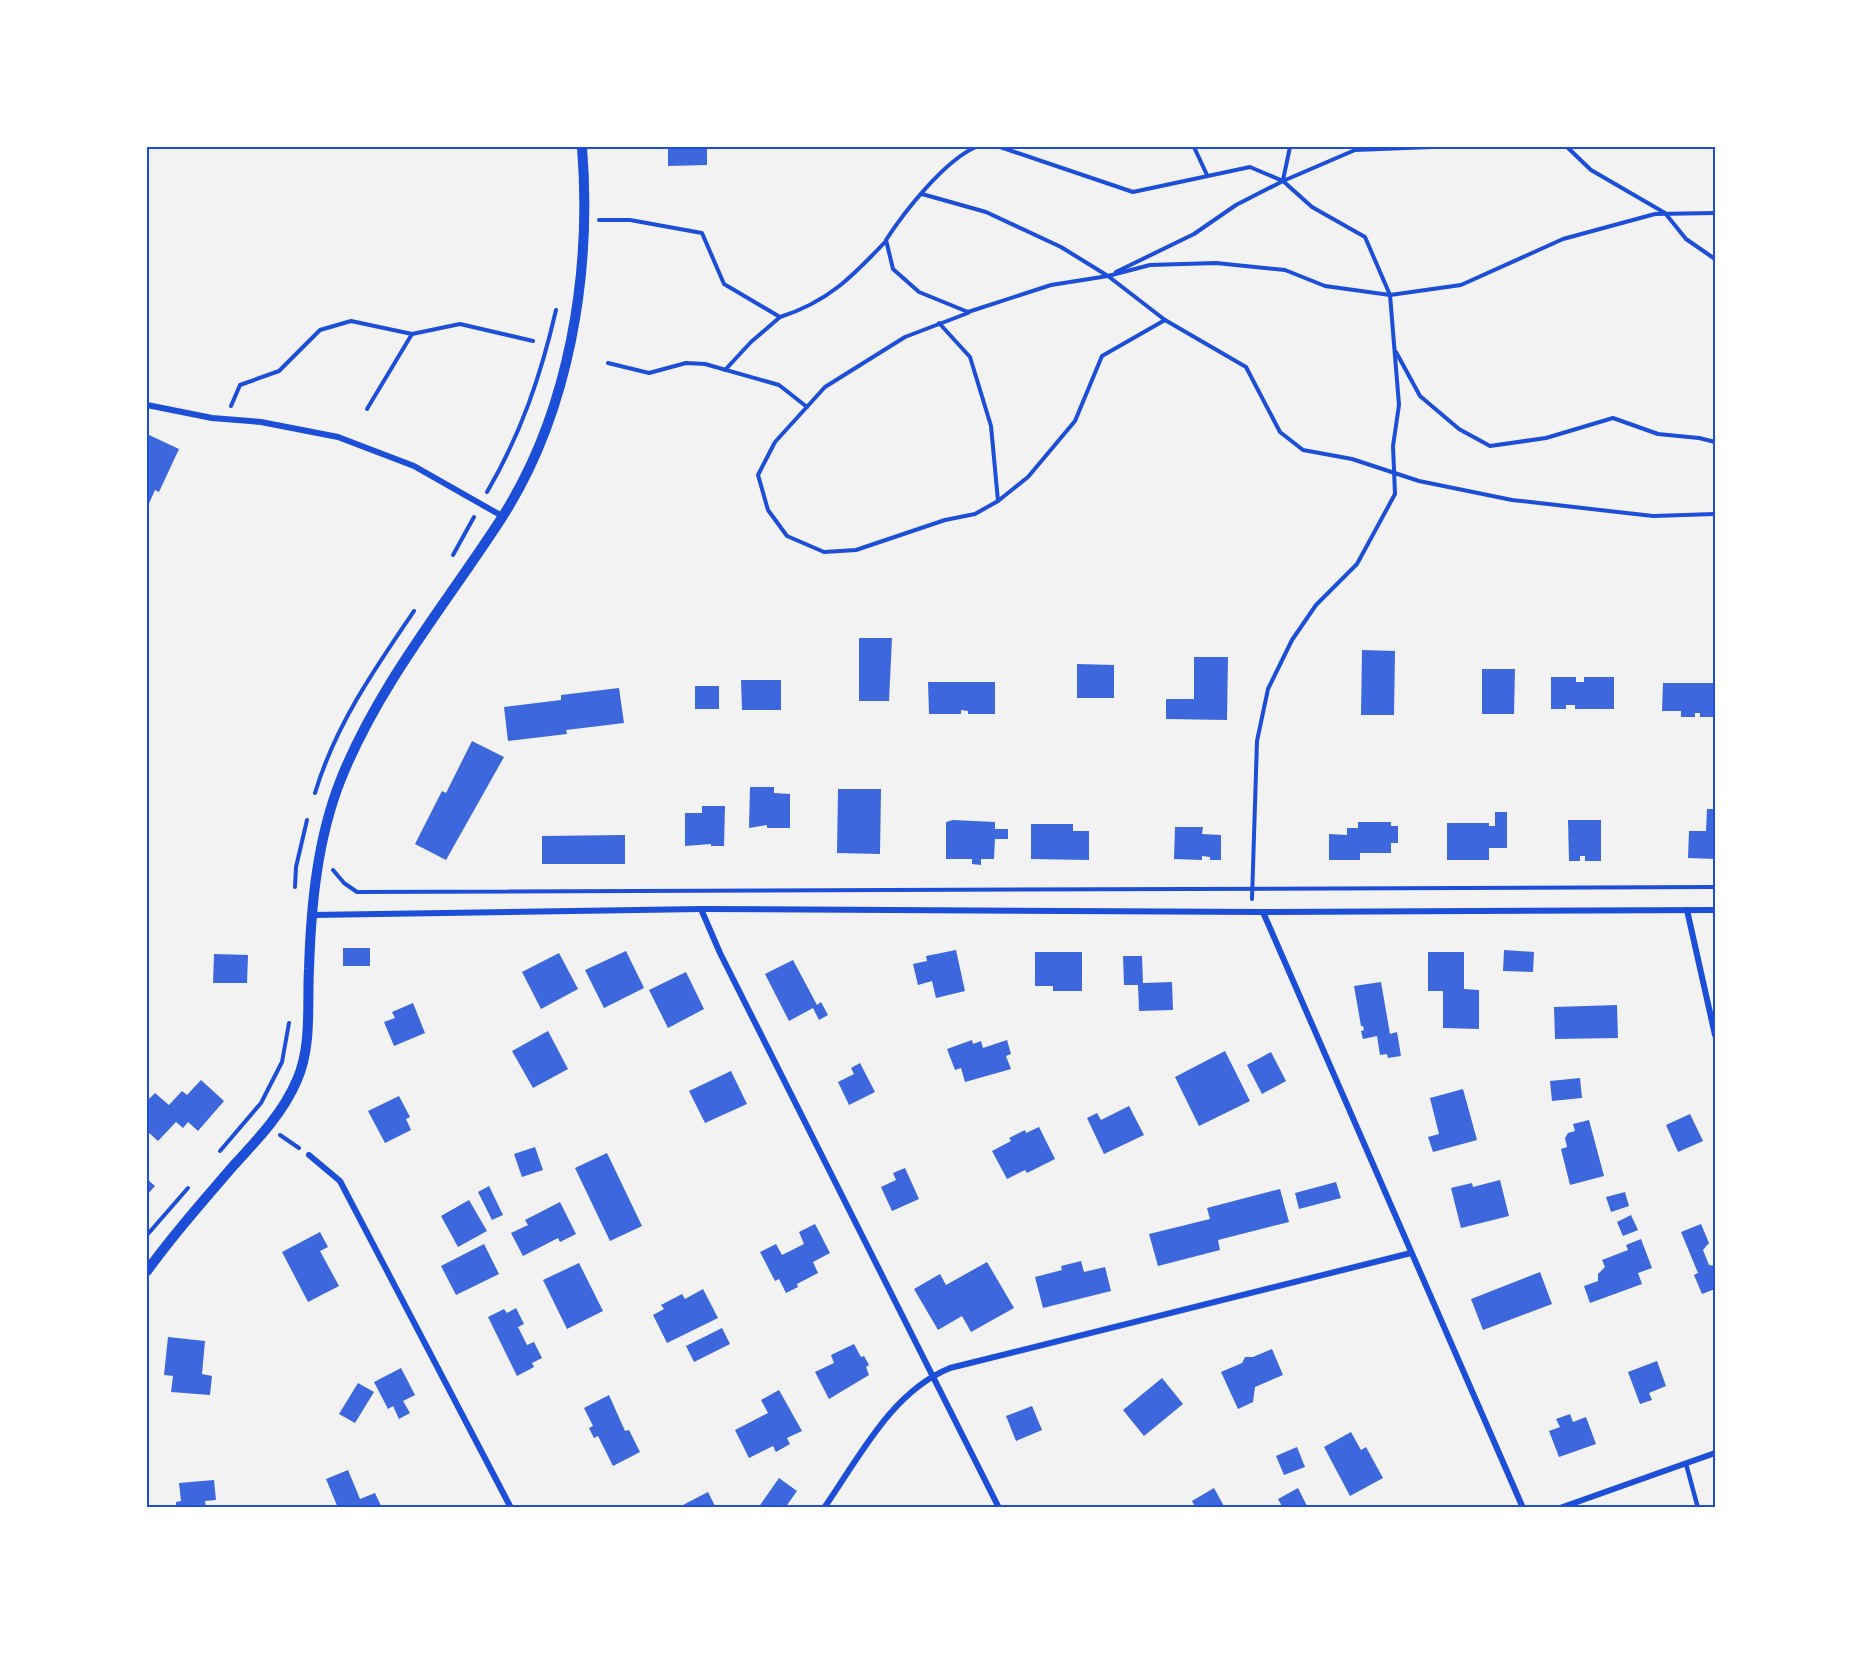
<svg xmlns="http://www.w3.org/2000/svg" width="1862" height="1655" font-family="Signika,sans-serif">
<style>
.building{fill:#3d67dc}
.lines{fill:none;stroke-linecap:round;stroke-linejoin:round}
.path{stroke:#1d4ed8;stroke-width:4}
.service{stroke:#1d4ed8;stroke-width:4.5}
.minor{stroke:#1d4ed8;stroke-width:6}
.tertiary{stroke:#1d4ed8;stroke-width:10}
.neatline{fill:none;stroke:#1d4ed8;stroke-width:2}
</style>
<rect width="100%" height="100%" fill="#f2f2f2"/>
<!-- building -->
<g class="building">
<path d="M668,147H707V165L668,166Z"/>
<path d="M147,434L179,449L159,492L155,490L147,508Z"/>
<path d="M859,638H892L889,701H859Z"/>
<path d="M1362,650L1395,651L1394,715H1361Z"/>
<path d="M1194,657H1228L1227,720L1166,719V699H1194Z"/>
<path d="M1077,664L1114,665V698H1077Z"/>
<path d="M1482,669H1515L1514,714H1482Z"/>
<path d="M1551,677H1576V682H1584V677H1614V709H1575V705H1566V709H1551Z"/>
<path d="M741,680H781V710H742Z"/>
<path d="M928,682H995V714H968V711L961,710V714H929Z"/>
<path d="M1663,683H1715V717H1700V713H1695V717H1681V711H1662Z"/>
<rect x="695" y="686" width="24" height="23"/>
<path d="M619,688L624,723L566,730L567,734L508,741L504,707L561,700V695Z"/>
<path d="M472,741L504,757L446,860L415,844L442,791L446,793Z"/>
<path d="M750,787H774V793L790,794V828H767V825L749,828Z"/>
<path d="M838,789H881L880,854L837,853Z"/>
<path d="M702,806H725L724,846H711V844L685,846V813H702Z"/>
<path d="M1707,809H1715V859L1688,858L1689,831H1706Z"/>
<path d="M1495,812H1507V848H1489V860H1447V823H1489V826H1495Z"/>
<path d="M953,820L995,822V829H1008V839H995L994,859H981V865L972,864V859H946V822Z"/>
<path d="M1568,820H1601V861H1585V856H1580V861H1569Z"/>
<path d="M1358,822H1391V826H1398V843H1391V853H1360V860H1329V834L1347,835V828H1358Z"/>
<path d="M1031,824H1073V831H1089V860L1031,859Z"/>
<path d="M1175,827H1203L1202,834L1221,835V860H1210V857L1202,856V860L1174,859Z"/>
<path d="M625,835V864H542V836Z"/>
<rect x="343" y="948" width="27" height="18"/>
<path d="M956,950L965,991L936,998L932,981L918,985L913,964L927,961L926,956Z"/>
<path d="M1504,950L1534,952L1533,972L1503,971Z"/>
<path d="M626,951L644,988L604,1008L585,970Z"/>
<path d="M1035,952H1082V991H1053V986H1035Z"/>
<path d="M1428,952H1464V989L1479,990V1029L1443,1028V991H1428Z"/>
<path d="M559,953L578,989L541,1009L522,972Z"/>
<path d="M214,954L248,955L247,983H213Z"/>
<path d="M1123,956H1142L1143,983L1172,982L1173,1010L1139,1011L1138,985H1124Z"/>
<path d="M793,960L817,1005L821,1002L828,1015L819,1020L813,1008L789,1021L765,974Z"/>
<path d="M686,972L704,1009L668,1028L649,990Z"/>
<path d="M1381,982L1390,1034L1397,1032L1401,1056L1388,1058L1387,1054L1380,1055L1377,1036L1363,1039L1361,1031L1364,1030L1363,1026H1361L1354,986Z"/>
<path d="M413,1003L425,1033L394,1046L384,1022L395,1018L392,1012Z"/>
<path d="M1617,1005L1618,1038L1555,1039L1554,1007Z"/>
<path d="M548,1031L568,1069L533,1088L512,1051Z"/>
<path d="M972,1040L973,1044L981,1041L983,1048L1007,1040L1011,1054L1006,1056L1011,1069L965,1082L961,1068L955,1070L947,1049Z"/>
<path d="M1225,1051L1250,1101L1199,1126L1175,1077Z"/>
<path d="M1271,1052L1286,1081L1262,1094L1247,1065Z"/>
<path d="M860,1063L875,1092L849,1105L838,1082L854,1074L851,1068Z"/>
<path d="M731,1071L747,1104L705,1123L689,1091Z"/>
<path d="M1580,1078L1582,1098L1552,1101L1550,1081Z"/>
<path d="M201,1080L224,1101L198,1131L188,1122L183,1128L176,1122L158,1141L147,1131V1101L155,1093L169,1105L182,1091L187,1095Z"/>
<path d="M1463,1089L1477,1140L1433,1152L1428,1137L1439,1134L1430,1098Z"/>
<path d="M399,1096L410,1117L406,1119L411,1130L385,1143L368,1111Z"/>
<path d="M1129,1106L1144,1135L1104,1154L1087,1118L1097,1113L1101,1120Z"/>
<path d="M1690,1114L1703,1141L1678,1152L1666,1125Z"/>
<path d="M1589,1120L1604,1176L1570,1185L1561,1149L1567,1147L1565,1138L1568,1133L1575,1131L1573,1124Z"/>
<path d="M1039,1127L1055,1159L1027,1173L1025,1170L1007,1179L992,1151L1011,1141L1009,1138L1025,1130L1026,1133Z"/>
<path d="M535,1147L543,1170L522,1177L514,1154Z"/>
<path d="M607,1153L642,1226L610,1241L575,1168Z"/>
<path d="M905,1168L919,1199L892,1211L881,1187L896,1180L893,1173Z"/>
<path d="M147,1179L155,1186L147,1195Z"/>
<path d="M1500,1180L1509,1216L1461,1228L1451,1188L1472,1183L1473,1187Z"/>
<path d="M1336,1182L1341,1198L1299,1209L1295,1193Z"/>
<path d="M489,1186L503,1215L492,1220L478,1192Z"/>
<path d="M1280,1189L1289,1222L1218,1240L1220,1250L1158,1266L1149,1234L1210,1219L1207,1208Z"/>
<path d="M1625,1192L1629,1206L1611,1212L1606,1197Z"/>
<path d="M469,1200L487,1231L458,1247L441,1216Z"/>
<path d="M560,1202L576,1234L560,1242L558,1238L523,1256L511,1233L528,1225L525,1220Z"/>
<path d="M1631,1215L1638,1230L1623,1236L1617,1222Z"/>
<path d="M815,1224L830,1253L813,1262L818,1273L797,1284L798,1287L786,1293L779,1279L775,1281L760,1252L776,1244L782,1255L804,1244L799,1232Z"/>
<path d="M1701,1224L1709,1243L1703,1250L1709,1265L1715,1266V1289L1702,1294L1694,1275L1698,1273L1681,1232Z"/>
<path d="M320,1232L328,1247L320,1251L339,1286L308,1302L282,1252Z"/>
<path d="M1641,1239L1652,1268L1638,1273L1642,1284L1590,1303L1584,1286L1598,1281V1274L1605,1267L1602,1260L1628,1250L1626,1245Z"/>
<path d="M484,1244L499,1274L456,1295L441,1266Z"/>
<path d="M1081,1261L1084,1272L1105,1267L1111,1291L1043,1308L1035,1277L1062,1270L1061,1266Z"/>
<path d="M987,1262L1014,1308L971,1332L962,1316L938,1330L914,1289L940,1274L946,1285Z"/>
<path d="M579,1263L603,1311L567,1329L543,1280Z"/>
<path d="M1540,1272L1552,1304L1483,1330L1471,1299Z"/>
<path d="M703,1289L718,1318L667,1343L653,1315L664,1309L661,1305L682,1294L685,1299Z"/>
<path d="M516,1308L524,1324L518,1327L527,1345L534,1342L542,1358L532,1363L534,1367L517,1376L488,1317L504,1309L507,1313Z"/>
<path d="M722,1328L730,1344L694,1362L686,1346Z"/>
<path d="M168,1337L205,1341L202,1374L212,1376L210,1395L171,1392L173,1376L164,1375Z"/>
<path d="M854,1344L861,1357L864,1356L869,1365L866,1367L869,1375L829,1399L815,1372L834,1363L831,1355Z"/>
<path d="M1272,1349L1283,1375L1255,1387L1253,1402L1238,1409L1221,1372L1242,1363L1245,1357H1253Z"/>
<path d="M1657,1361L1666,1386L1649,1393L1652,1400L1640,1404L1628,1372Z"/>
<path d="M401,1368L415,1395L403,1401L410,1413L399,1419L393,1406L388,1409L374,1382Z"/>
<path d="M1162,1378L1183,1404L1144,1436L1123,1410Z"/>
<path d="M358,1383L374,1392L355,1423L339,1414Z"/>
<path d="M779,1390L802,1431L787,1438L790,1444L776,1452L773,1446L749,1458L735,1430L768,1413L761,1400Z"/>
<path d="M609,1395L625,1431L629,1430L640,1452L613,1466L598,1436L594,1438L589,1428L593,1426L584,1408Z"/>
<path d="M1032,1406L1042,1430L1016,1441L1006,1416Z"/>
<path d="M1570,1414L1573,1422L1586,1417L1596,1444L1559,1457L1549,1431L1560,1427L1556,1419Z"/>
<path d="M1351,1432L1361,1450L1366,1447L1383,1478L1350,1496L1324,1447Z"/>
<path d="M1297,1447L1305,1467L1284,1475L1276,1456Z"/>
<path d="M348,1470L360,1499L375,1493L382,1508H338L326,1479Z"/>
<path d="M779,1478L797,1491L785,1508H758Z"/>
<path d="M214,1480L216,1500L205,1501L206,1508H176V1502L181,1501L179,1483Z"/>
<path d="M1214,1488L1225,1508H1196L1192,1501Z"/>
<path d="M1298,1488L1308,1508H1283L1278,1499Z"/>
<path d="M708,1492L716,1508H677Z"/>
</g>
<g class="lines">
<!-- path -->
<g class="path">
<path d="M976,147C945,160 904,212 886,240L893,269L919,292L968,312L1051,285L1108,276L1165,320L1246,367L1280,432L1303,450L1352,459L1419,481L1512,500L1653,516L1715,514"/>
<path d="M1000,147L1133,192L1250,167L1283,181L1355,150L1432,147"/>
<path d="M1194,147L1207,175"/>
<path d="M1567,147L1591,170L1665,213L1686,239L1715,259"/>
<path d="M1283,180L1290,147"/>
<path d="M922,194L986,212L1061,247L1108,276L1150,265L1216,263L1285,270L1325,286L1390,295L1461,285L1563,239L1655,214L1715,213"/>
<path d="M599,220H630L702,233L724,284L780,317C828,302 853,276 886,241"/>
<path d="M1116,272L1194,234L1236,205L1283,181"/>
<path d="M968,313L905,337L825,387L775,442L758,475L768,510L787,536L824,552L856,550L945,520L975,514L998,501L1028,477L1075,421L1102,356L1165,320"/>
<path d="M939,323L970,357L991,426L998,501"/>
<path d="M1396,352L1420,396L1459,429L1490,446L1546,438L1613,418L1658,434L1699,438L1715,442"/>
<path d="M608,363L649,373L686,363L705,364L779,385L807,407"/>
<path d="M725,370L751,342L780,317"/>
<path d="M231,406L240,385L279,371L320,330L351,321L412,334L460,324L533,341"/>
<path d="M367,409L412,334"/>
<path d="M487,492C521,434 541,375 556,310"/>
<path d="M453,555L474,517"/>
<path d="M315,793C335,726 375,668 414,611"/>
<path d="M333,870L344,883L357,892L1715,887"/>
<path d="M295,887L296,867L307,820"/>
<path d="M1252,899L1257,741L1268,689L1292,640L1316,605L1357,564L1395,494L1393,446L1399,405L1390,295L1365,237L1312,207L1283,181"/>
<path d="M280,1135L299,1148"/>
<path d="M220,1151L261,1103L282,1062L289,1023"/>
<path d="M147,1235L188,1188"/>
</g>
<!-- service -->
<path class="service" d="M1686,1464L1698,1508"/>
<!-- minor -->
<g class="minor">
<path d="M147,405L212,418L261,422L338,437L414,466L502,516"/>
<path d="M701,909L720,953L999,1508"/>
<path d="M1687,910L1715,1035"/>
<path d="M1263,912L1523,1508"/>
<path d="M312,915L701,909L1263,912L1715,910"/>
<path d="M309,1155L340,1181L511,1508"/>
<path d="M824,1508C859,1458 891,1392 950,1368L1411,1253"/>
<path d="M1560,1508L1715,1453"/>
</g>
<!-- tertiary -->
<path class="tertiary" d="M147,1271C174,1233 204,1200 234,1165C258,1139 283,1113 297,1080C312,1046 307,1006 309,969C311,906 317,839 341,779C379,684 446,604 501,519C570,412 592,272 582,147"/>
</g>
<!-- border -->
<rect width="1862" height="1655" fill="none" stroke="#ffffff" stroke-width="297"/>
<rect x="148" y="148" width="1566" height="1358" class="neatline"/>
</svg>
